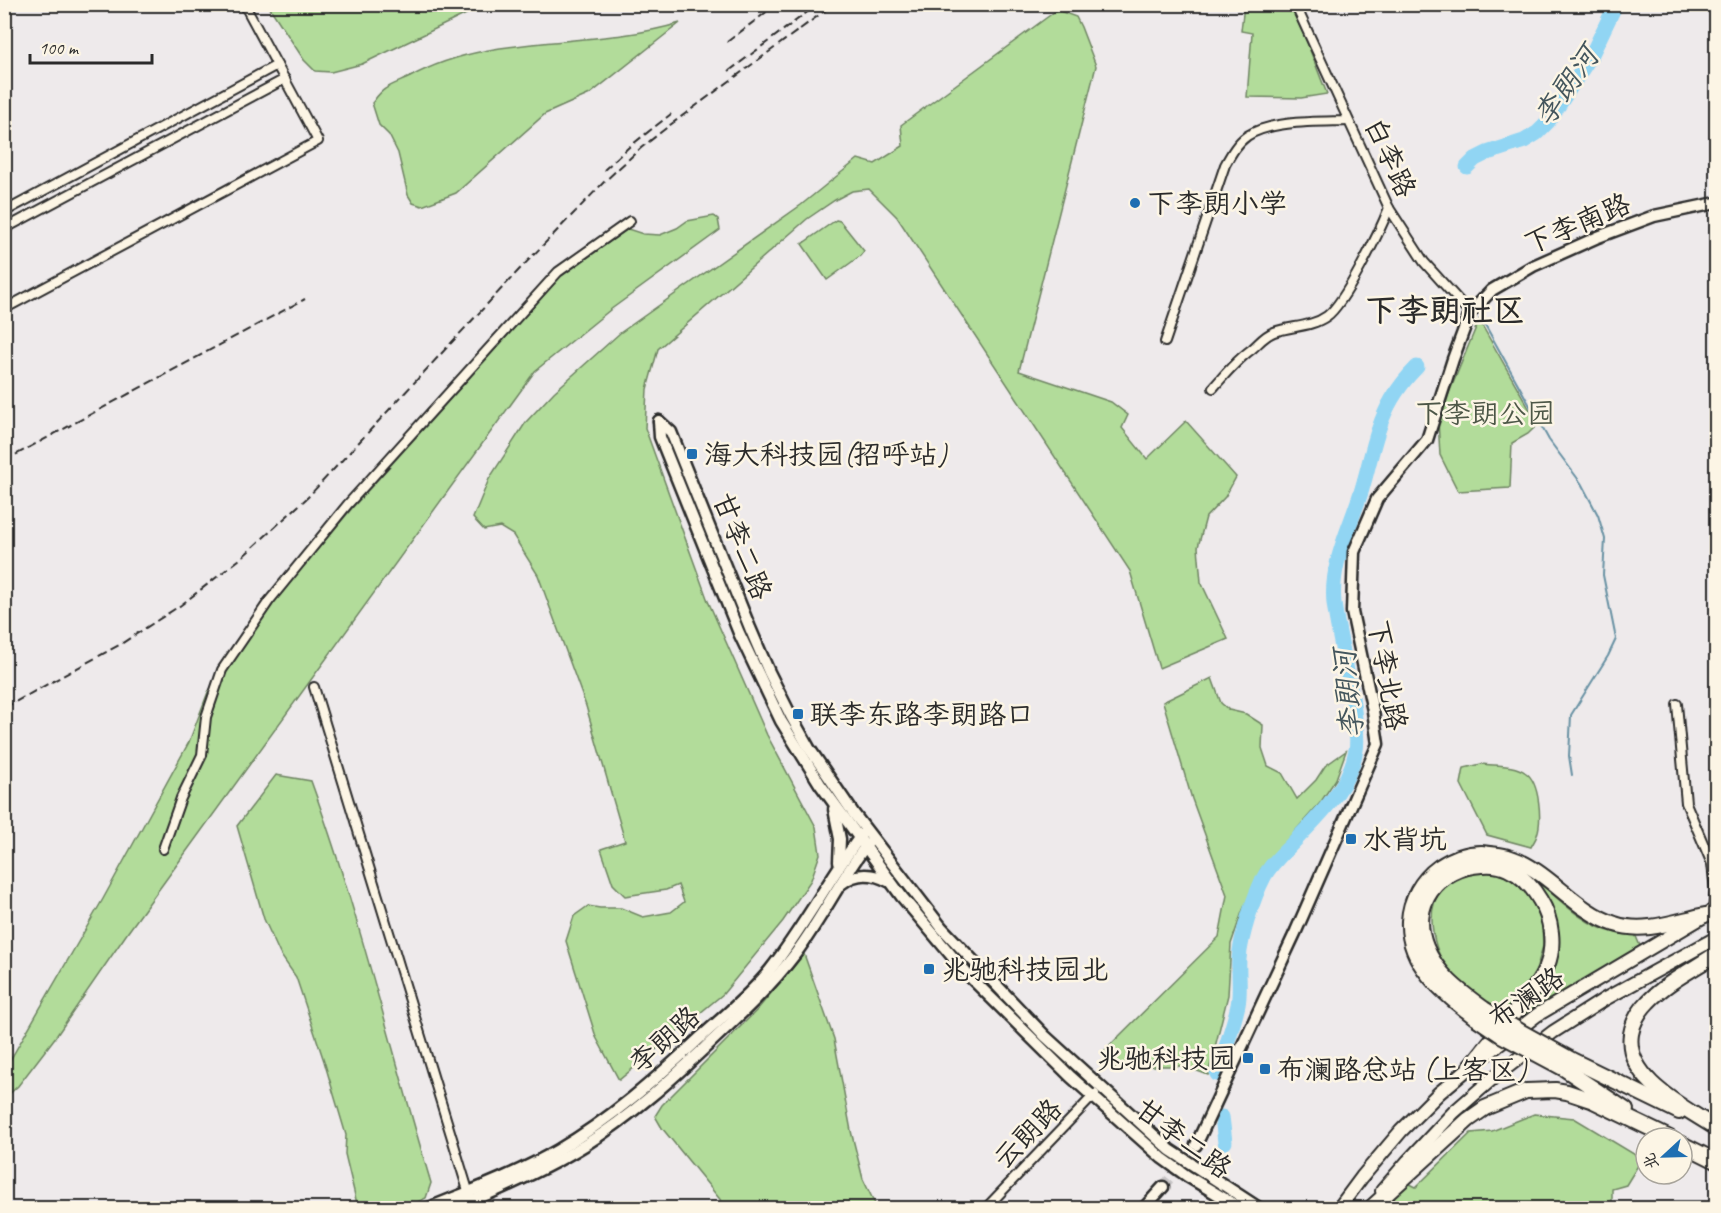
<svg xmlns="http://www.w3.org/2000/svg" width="1721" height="1213" font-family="Caveat,'LXGW WenKai TC',sans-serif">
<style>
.green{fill:#b2dc9a;stroke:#6e8462;stroke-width:1.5}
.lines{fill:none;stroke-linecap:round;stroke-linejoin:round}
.stream{stroke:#6891a3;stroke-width:2}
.river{stroke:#91d5f3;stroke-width:15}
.secondary-tunnel{stroke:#c7c4c5;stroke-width:10;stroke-dasharray:10 5;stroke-linecap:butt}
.street-casing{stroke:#2b2b2b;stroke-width:12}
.secondary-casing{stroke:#2b2b2b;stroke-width:15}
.primary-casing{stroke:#2b2b2b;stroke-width:16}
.highway-casing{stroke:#2b2b2b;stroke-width:18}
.street{stroke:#fcf5e5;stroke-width:8}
.secondary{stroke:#fcf5e5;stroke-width:10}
.primary{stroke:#fcf5e5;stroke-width:12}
.highway{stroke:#fcf5e5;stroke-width:14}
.rail{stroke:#2b2b2b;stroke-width:2;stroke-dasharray:9 4.5;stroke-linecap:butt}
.highway-bridge-casing{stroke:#2b2b2b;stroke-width:18;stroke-linecap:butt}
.highway-bridge{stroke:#fcf5e5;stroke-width:14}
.poi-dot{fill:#1f6fb2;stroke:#fcf5e5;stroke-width:2}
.labels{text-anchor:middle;stroke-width:5;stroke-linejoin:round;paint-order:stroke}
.street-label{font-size:28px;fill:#2b2b2b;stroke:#fcf5e5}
.poi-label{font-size:28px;fill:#2b2b2b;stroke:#fcf5e5;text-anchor:start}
.park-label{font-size:28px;fill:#4d5747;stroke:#fcf5e5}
.water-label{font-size:30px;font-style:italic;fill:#44565d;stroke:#fcf5e5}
.quarter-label{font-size:32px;font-weight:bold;fill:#2b2b2b;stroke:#fcf5e5}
</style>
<rect width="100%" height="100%" fill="#eeeaeb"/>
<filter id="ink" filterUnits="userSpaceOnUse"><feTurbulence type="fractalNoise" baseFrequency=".0167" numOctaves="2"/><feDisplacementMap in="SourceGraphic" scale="12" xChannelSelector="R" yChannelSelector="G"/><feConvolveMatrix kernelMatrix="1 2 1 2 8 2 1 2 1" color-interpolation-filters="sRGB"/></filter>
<g filter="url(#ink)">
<!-- green -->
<g class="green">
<path d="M268,5H485L362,64L331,72L315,71L304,60Z"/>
<path d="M1244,5H1290L1306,40L1327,94L1301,98L1247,97L1252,33L1241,31Z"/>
<path d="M1057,10L1076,17L1081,27L1096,66L1019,371L1111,402L1128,415L1122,428L1147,459L1186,421L1236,477L1225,497L1206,517L1198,547L1201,582L1228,639L1159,668L1130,571L897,217L869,189L852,191L835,200L807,219L658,349L647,389L645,428L708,601L767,735L816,827L820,854L811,880L783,921L723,994L619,1080L596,1037L566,941L574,916L588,906L600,908H621L643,917L671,912L684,902L678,885L666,890L625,896L613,884L601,849L625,841L586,706L538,575L513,535L500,527L484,530L473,518L489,479L526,422L554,392L620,333L801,205L858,159L875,164L903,146L901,125Z"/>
<path d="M680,23L590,94L545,114L456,193L422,206L413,203L408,195L398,153L389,135L379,125L372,103C376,98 380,92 385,89C392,84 402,81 410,77C493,31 591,50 680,23Z"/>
<path d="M714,216L718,219L720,230L610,310L535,371L128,932L57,1035L18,1086L5,1098V1066L9,1062L103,899L189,742L208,692L280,594L353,507L560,277L628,229L643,234L660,235L677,228L687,221Z"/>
<path d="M836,220L840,221L864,251L860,256L827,280L802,244Z"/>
<path d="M1479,320L1538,424L1528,434L1512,443L1510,488L1458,491L1440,455L1438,420Z"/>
<path d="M1212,678L1221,703L1229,710L1246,714L1263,725L1262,748L1268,766L1282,773L1297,799L1316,780L1325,766L1346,751L1336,779L1320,803L1261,869L1242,912L1231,944L1228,995L1208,1075L1184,1066H1151L1117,1070L1102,1053L1219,937L1227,895L1192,799L1163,702Z"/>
<path d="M1481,764C1495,766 1514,764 1526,773C1540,783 1542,820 1537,835C1536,839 1533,843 1531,847L1487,835L1461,784L1464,768Z"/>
<path d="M276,775L311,781C359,913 391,1049 431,1183L426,1198L405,1208H358L345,1154L346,1135L324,1061L296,977L280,954L264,919L237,826Z"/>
<path d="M1518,868L1527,872C1554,894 1582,926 1616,933C1622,935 1629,934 1635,934L1640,946L1521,1019L1537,996L1548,972L1553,921Z"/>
<path d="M1469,871L1490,872L1508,877L1521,887L1535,905L1542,925L1543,946L1535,974L1524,994L1502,1012C1485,1003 1467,991 1453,976C1434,957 1423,911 1442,889C1450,881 1459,876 1469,871Z"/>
<path d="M804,954L834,1039L851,1131L863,1179L877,1208H727L662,1128L655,1116L662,1105L757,1010Z"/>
<path d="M1534,1114L1574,1118L1642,1159L1626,1185L1612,1189V1208H1383L1408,1183L1416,1187L1471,1133L1492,1131Z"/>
</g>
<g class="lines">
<!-- stream -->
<path class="stream" d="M1483,321L1549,440L1581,483L1598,515L1605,539L1603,575L1616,639L1608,656L1571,715L1569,756L1572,775"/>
<!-- river -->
<g class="river">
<path d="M1467,167L1475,159L1487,153L1524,141L1537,133L1548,122L1591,56L1616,4"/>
<path d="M1217,1074C1224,1051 1233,1028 1238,1005C1241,990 1238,974 1239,959C1241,936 1253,898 1264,877C1270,865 1281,855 1290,846C1316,818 1349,790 1356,750C1358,740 1356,729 1355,719C1351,679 1339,642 1334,603C1330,563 1351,526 1362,489C1371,459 1376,426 1392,399C1399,387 1407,377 1417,367"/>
<path d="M1222,1117L1225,1142"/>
</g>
<!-- secondary-tunnel -->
<path class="secondary-tunnel" d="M1163,1187L1196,1145"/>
<!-- street casing -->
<g class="street-casing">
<g id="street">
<path d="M1295,4L1389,208L1424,262L1470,313"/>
<path d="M4,212L277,65"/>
<path d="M4,229L285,79"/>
<path d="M4,309L318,141L244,4"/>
<path d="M1165,342L1225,165C1231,154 1237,143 1247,136C1271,120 1320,122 1348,121"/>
<path d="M1213,388C1225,374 1237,360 1252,349C1259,343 1265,335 1274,332C1291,326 1312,327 1327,316C1345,303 1380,231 1389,208"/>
<path d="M314,687L470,1197"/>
<path d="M1677,704L1686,803L1712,864L1715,890L1713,911"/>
<path d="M163,849L181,798L202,755L206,717L222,670L269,601L348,504L558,272L630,221"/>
<path d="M986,1208L1095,1094"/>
</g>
</g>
<!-- secondary casing -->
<g class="secondary-casing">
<g id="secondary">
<path d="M659,421L671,432L750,628L769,672L791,716L809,748L854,814L942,928L1045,1036L1170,1150L1259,1208"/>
<path d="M659,421L660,437L739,633L781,721L820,784L902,897L967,974L1071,1077L1162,1158L1187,1176L1240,1208"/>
<path d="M834,809L840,839L839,862"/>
<path d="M841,884C856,872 873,873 888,881"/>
<path d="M1196,1145L1296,931L1378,744L1373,711L1352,612L1354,552L1377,499L1427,440L1453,359L1470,313L1492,290L1533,266L1598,237L1654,216L1716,203"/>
<path d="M429,1208C473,1190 517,1174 558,1150C611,1119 656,1079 701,1037C724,1016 750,995 770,970C804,927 829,878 862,834"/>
<path d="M454,1208C499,1190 543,1171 585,1145C631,1116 672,1079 711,1042C741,1014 771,986 796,953C822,918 841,878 868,843"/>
<path d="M1144,1208L1163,1187"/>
</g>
</g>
<!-- primary casing -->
<g class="primary-casing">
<g id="primary">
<path d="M1382,1191L1408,1161L1454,1112L1493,1078L1553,1032L1605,999L1716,938"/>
<path d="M1339,1208L1362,1177L1401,1131L1439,1093L1470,1067L1537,1015L1716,909"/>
</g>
</g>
<!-- highway casing -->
<g class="highway-casing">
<g id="highway">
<path d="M1716,954C1694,969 1667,982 1648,1002C1639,1011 1633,1022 1631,1034C1624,1079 1686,1108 1716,1128"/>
<path d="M1476,1018C1445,994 1407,965 1409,921C1410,900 1421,880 1439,867C1451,859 1466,853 1481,853C1490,854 1499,854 1508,857C1548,869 1574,911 1615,924C1644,934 1676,921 1705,915"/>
<path d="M1570,1059L1679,1112"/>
<path d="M1470,1067C1483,1051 1496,1034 1510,1018C1523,1002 1539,986 1547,966C1555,946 1552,919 1540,900C1533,888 1522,875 1508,869C1500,865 1491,864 1482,865C1438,867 1409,905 1426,947C1437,975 1461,992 1484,1009"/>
<path d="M1563,1068L1626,1110"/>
<path d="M1682,1144L1716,1161"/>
<path d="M1371,1208L1468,1120L1485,1108L1526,1091L1555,1090L1567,1092L1591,1100L1670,1138"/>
</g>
</g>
<!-- street -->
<use href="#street" class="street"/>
<!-- secondary -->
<use href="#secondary" class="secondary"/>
<!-- primary -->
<use href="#primary" class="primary"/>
<!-- highway -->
<use href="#highway" class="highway"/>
<!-- rail -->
<g class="rail">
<path d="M727,42L777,4"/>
<path d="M729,71L818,4"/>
<path d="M604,170L629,147L671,114"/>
<path d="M4,461L305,299"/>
<path d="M4,708L121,644L181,605L240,559L308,497L518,271L605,181L641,148L670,125L834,4"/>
</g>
<!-- highway-bridge casing -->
<g class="highway-bridge-casing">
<g id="highway-bridge">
<path d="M1484,1009L1523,1033L1570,1059"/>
<path d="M1476,1018L1501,1035L1563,1068"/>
</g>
</g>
<!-- highway-bridge -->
<use href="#highway-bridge" class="highway-bridge"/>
</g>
</g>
<!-- markers -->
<g class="poi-dot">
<circle cx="1135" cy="203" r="6"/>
<rect x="686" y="448" width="12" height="12" rx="3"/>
<rect x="792" y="708" width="12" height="12" rx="3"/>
<rect x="1345" y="833" width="12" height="12" rx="3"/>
<rect x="923" y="963" width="12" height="12" rx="3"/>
<rect x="1242" y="1052" width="12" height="12" rx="3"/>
<rect x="1259" y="1063" width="12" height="12" rx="3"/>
</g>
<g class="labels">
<!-- street labels -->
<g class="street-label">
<text transform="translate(1391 157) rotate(65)" y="10">白李路</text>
<text transform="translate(1577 223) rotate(-23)" y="10">下李南路</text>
<text transform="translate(743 546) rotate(68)" y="10">甘李二路</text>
<text transform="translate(1388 675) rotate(80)" y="10">下李北路</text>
<text transform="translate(1526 997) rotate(-35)" y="10">布澜路</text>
<text transform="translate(664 1039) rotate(-42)" y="10">李朗路</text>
<text transform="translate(1027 1133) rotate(-46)" y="10">云朗路</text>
<text transform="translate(1184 1138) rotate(37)" y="10">甘李二路</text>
</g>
<!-- poi labels -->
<g class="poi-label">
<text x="1147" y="213">下李朗小学</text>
<text x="704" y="464">海大科技园(招呼站)</text>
<text x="810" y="724">联李东路李朗路口</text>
<text x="1363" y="849">水背坑</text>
<text x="941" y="979">兆驰科技园北</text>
<text x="1236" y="1068" text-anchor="end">兆驰科技园</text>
<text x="1277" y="1079">布澜路总站 (上客区)</text>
</g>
<!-- park labels -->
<g class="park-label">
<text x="1485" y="423">下李朗公园</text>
</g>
<!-- water labels -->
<g class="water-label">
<text transform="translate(1566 86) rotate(-55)" y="10">李朗河</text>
<text transform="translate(1348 694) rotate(-96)" y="10">李朗河</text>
</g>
<!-- quarter labels -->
<g class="quarter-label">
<text x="1445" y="321">下李朗社区</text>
</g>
</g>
<!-- margin -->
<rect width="1721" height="1213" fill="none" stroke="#fcf5e5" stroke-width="24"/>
<rect x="12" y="12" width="1697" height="1189" fill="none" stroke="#2b2b2b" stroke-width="2" filter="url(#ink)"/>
<!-- north arrow -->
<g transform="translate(1664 1156) rotate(248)"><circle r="28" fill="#fcf5e5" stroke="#a8a49b" stroke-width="1.5"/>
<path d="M0-4.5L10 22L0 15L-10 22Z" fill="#1f6fb2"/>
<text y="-9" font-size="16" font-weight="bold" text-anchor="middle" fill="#2b2b2b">北</text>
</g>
<!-- scale -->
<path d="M30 54v9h122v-9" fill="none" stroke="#2b2b2b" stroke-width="3"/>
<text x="39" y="54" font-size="18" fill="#2b2b2b" stroke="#fcf5e5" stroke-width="4.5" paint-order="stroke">100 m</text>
</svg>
